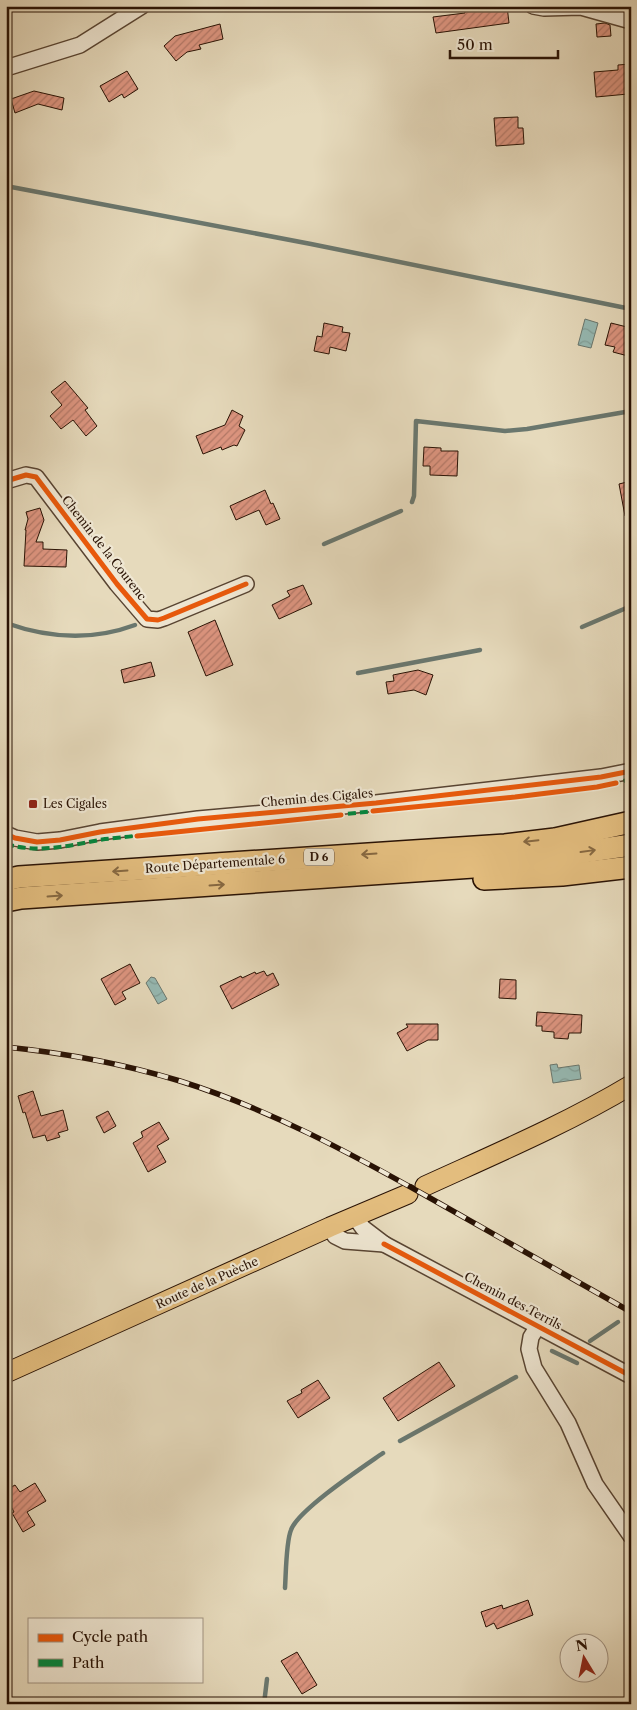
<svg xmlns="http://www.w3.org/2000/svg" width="637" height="1710" font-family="'Libre Caslon Text',serif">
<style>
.water{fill:url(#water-waves);stroke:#6a776e}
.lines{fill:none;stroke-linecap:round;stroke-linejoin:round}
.stream{stroke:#6a776e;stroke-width:4.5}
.building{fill:url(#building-hatch);stroke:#291204}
.minor-casing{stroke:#584432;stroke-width:18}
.major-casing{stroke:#291204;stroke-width:21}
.highway-casing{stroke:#291204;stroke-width:24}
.minor{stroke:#efe7d3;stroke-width:15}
.major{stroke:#e3bd7e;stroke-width:19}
.highway{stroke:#e3bd7e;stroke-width:21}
.rail-casing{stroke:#291204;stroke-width:5.5}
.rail{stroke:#efe7d3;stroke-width:4;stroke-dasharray:11;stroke-linecap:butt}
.quiet{stroke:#00873e;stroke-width:4;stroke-dasharray:8 4;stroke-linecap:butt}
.cycleway-casing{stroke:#efe7d3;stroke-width:8}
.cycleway{stroke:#e8590c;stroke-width:5}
.oneway{stroke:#866841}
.poi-dot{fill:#8f2418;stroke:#efe7d3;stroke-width:2}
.labels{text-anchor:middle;stroke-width:4.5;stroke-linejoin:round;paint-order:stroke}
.shield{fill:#efe7d3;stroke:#645242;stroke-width:1}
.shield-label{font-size:11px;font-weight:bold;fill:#291204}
.street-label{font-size:12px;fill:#291204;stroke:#efe7d3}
.poi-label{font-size:12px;fill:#291204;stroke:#efe7d3;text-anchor:start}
</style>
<defs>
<pattern id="water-waves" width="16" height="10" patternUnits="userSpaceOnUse" patternTransform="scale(1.25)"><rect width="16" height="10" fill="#96bab4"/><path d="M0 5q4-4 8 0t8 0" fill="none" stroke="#819f99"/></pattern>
<pattern id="building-hatch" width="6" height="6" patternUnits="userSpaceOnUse" patternTransform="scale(1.25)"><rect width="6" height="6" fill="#dd9580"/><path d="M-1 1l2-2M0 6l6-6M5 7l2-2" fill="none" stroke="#b37867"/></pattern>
</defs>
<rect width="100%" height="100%" fill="#e6dabc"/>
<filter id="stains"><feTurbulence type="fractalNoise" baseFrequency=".004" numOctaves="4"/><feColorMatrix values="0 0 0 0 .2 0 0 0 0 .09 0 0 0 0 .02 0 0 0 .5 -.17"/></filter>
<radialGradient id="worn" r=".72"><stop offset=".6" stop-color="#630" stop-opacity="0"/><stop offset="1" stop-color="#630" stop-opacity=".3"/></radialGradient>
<!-- water -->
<g class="water">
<path d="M585,319L598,323L591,348L578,345Z"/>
<path d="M151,977L155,978L167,999L158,1004L146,983Z"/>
<path d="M557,1064L558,1068L579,1065L581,1079L553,1083L550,1065Z"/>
</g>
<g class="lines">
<!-- stream -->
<g class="stream">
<path d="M6,186L311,244L631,309"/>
<path d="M412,502L414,496L416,421L505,431L527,429L631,411"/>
<path d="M324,544L401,511"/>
<path d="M6,623C48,638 92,641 135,625"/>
<path d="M582,627L631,606"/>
<path d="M358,673L480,650"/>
<path d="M590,1341L618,1322"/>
<path d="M552,1351L577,1363"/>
<path d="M400,1441L516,1377"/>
<path d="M285,1588C286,1573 286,1542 291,1530C298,1510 363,1467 383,1453"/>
<path d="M264,1704L267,1679"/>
</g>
</g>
<!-- building -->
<g class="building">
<path d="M475,6H507L509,23L436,33L433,17L465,13L464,7Z"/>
<path d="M605,23L610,25L611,36L597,37L596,24Z"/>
<path d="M220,24L223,39L199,45L201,49L187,52L176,61L164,46L175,36Z"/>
<path d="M631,64V82H627L628,94L596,97L594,72L618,70V65Z"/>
<path d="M127,71L138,89L124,98L122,94L109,102L100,86Z"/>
<path d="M34,91L64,98L62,110L38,104L15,113L11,99Z"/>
<path d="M518,117V128H523L524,144L496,146L494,118Z"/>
<path d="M324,323L343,327L342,332L350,333L346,351L330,347L329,354L314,351L317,336L322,337Z"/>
<path d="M611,323L631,328V346L628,356L613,352L615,347L605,345Z"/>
<path d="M65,381L88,408L85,410L97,426L86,436L73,420L61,429L50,416L62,405L51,392Z"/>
<path d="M232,410L243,416L239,426L245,430L237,446L234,445L222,450L221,447L203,454L196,436L225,425Z"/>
<path d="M424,447L441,448V451H458L457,476L430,475V466H423Z"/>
<path d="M631,481V516H625L619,484Z"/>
<path d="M265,490L271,504L273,503L280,519L266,525L259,510L236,520L230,506Z"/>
<path d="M40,508L44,520L36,542H43V549L67,550L66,567L24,566L26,530H25L28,519L26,512Z"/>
<path d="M303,585L312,604L279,619L272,605L290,596L287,591Z"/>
<path d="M215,620L233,665L206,676L188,632Z"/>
<path d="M151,662L155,676L124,683L121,670Z"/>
<path d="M418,670L433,675L426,695L414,690L388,694L386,682L394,681L393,675Z"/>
<path d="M130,964L140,983L122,992L126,999L115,1005L101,979Z"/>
<path d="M264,971L267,976L273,973L279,985L232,1009L220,986L241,976L242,978L255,972L256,974Z"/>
<path d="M500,979L516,980V999L499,998Z"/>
<path d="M537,1012L582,1015L581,1033H569L568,1039L554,1038V1032L542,1031V1026H536Z"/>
<path d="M406,1024H438V1040H428L407,1051L397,1033L408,1027Z"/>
<path d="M33,1091L41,1116L63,1110L68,1130L58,1133L60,1137L47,1141L45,1135L33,1138L25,1112L23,1113L18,1096Z"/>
<path d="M108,1111L116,1126L104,1133L96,1117Z"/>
<path d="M159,1122L169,1139L157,1146L166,1162L148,1172L133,1143L143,1137L141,1132Z"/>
<path d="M439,1362L455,1386L398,1421L383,1398Z"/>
<path d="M318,1380L330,1398L298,1418L287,1401L302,1393L301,1390Z"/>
<path d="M35,1483L46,1501L27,1512L35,1525L23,1532L12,1513L14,1512L6,1497V1490L15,1485L20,1492Z"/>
<path d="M528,1600L533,1615L497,1629L494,1623L486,1627L481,1612L502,1605L503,1609Z"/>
<path d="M297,1652L317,1685L302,1694L281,1661Z"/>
</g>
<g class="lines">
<!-- minor casing -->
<g class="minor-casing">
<g id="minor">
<path d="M533,6L544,8L581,7L631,21"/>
<path d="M6,68L80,45L142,6"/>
<path d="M6,481L26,475L36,477L117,584L147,619L158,620L164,618L246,584"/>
<path d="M6,834L15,838L37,842L60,840L100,832L198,819L376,803L601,777L631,771"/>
<path d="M330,1227L335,1236L345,1241L384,1244L363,1228L355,1217"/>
<path d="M384,1244L631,1376"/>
<path d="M538,1326L531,1337L529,1349L534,1368L568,1423L595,1484L631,1536"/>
</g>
</g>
<!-- major casing -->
<g class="major-casing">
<g id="major">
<path d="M425,1186C495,1154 566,1124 631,1085"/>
<path d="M6,1373L330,1227L408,1194"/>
</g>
</g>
<!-- highway casing -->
<g class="highway-casing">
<g id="highway">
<path d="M484,879L562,875L631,867"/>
<path d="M6,880L19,877L505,845L555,839L631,822"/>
<path d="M6,901L21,898L488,866L631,845"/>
</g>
</g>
<!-- minor -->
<use href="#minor" class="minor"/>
<!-- major -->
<use href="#major" class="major"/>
<!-- highway -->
<use href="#highway" class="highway"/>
<!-- rail casing -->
<g class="rail-casing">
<path id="rail" d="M6,1047C65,1053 124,1064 180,1081C269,1109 350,1153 430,1198C497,1236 564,1274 631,1312"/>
</g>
<!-- rail -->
<use href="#rail" class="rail"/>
<!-- quiet -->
<g class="quiet">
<path d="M612,784L631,779"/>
<path d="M336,815L376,811"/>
<path d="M6,844C39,854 72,845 105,839C116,838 128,837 140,835"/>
</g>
<!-- cycleway casing -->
<g class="cycleway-casing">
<g id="cycleway">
<path d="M6,481L26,475L36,477L117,584L147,619L158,620L164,618L246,584"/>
<path d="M373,811L515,797L597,787L616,783"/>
<path d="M6,834L15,838L37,842L60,840L100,832L198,819L376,803L601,777L631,771"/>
<path d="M137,836L341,815"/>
<path d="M384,1244L631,1376"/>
</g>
</g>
<!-- cycleway -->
<use href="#cycleway" class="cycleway"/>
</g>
<!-- one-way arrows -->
<defs><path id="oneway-shaft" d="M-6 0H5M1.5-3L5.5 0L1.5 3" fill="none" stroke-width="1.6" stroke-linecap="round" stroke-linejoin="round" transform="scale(1.25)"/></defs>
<g class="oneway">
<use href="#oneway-shaft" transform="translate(531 841) rotate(174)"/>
<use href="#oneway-shaft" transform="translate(588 851) rotate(-8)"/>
<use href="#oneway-shaft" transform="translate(369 854) rotate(176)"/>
<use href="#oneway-shaft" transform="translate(120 871) rotate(176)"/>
<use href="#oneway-shaft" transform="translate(217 885) rotate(-4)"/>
<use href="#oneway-shaft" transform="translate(55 896) rotate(-4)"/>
</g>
<!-- markers -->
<rect class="poi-dot" x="28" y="799" width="10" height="10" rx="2.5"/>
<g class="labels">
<!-- shield labels -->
<rect class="shield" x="304" y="848.5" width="30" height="17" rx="4"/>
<g class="shield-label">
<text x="319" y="861">D 6</text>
</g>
<!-- street labels -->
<g class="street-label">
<text transform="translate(104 548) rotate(52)" y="4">Chemin de la Courenc</text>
<text transform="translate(317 798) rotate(-5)" y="4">Chemin des Cigales</text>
<text transform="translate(215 864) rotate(-4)" y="4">Route Départementale 6</text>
<text transform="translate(207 1283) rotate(-24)" y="4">Route de la Puèche</text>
<text transform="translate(513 1301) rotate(28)" y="4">Chemin des Terrils</text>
</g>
<!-- poi labels -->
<g class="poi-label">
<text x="43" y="808">Les Cigales</text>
</g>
</g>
<!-- margin -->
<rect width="637" height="1710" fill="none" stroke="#e6dabc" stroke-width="25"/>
<rect x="8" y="8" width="622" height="1695" fill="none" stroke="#291204" stroke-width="2.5"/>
<rect x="12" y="12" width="612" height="1685" fill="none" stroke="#291204"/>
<!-- legend -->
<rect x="28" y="1618" width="175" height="65" fill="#efe7d3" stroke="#a09280"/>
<rect x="38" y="1634" width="25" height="8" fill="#e8590c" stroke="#a09280"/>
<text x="72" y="1642" font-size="15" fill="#291204">Cycle path</text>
<rect x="38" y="1659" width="25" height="8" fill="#00873e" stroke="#a09280"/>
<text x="72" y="1668" font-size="15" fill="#291204">Path</text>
<!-- north arrow -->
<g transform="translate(584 1658) rotate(350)"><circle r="24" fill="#efe7d3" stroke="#a09280"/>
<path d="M0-4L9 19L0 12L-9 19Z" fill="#8f2418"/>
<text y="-8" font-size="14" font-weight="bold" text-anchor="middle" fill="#291204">N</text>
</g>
<!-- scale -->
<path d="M450 50v8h108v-8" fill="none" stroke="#291204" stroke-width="2.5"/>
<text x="457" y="50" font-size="15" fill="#291204" stroke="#efe7d3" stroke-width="4" paint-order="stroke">50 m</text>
<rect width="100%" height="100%" filter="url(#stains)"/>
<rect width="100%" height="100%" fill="url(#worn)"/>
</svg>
